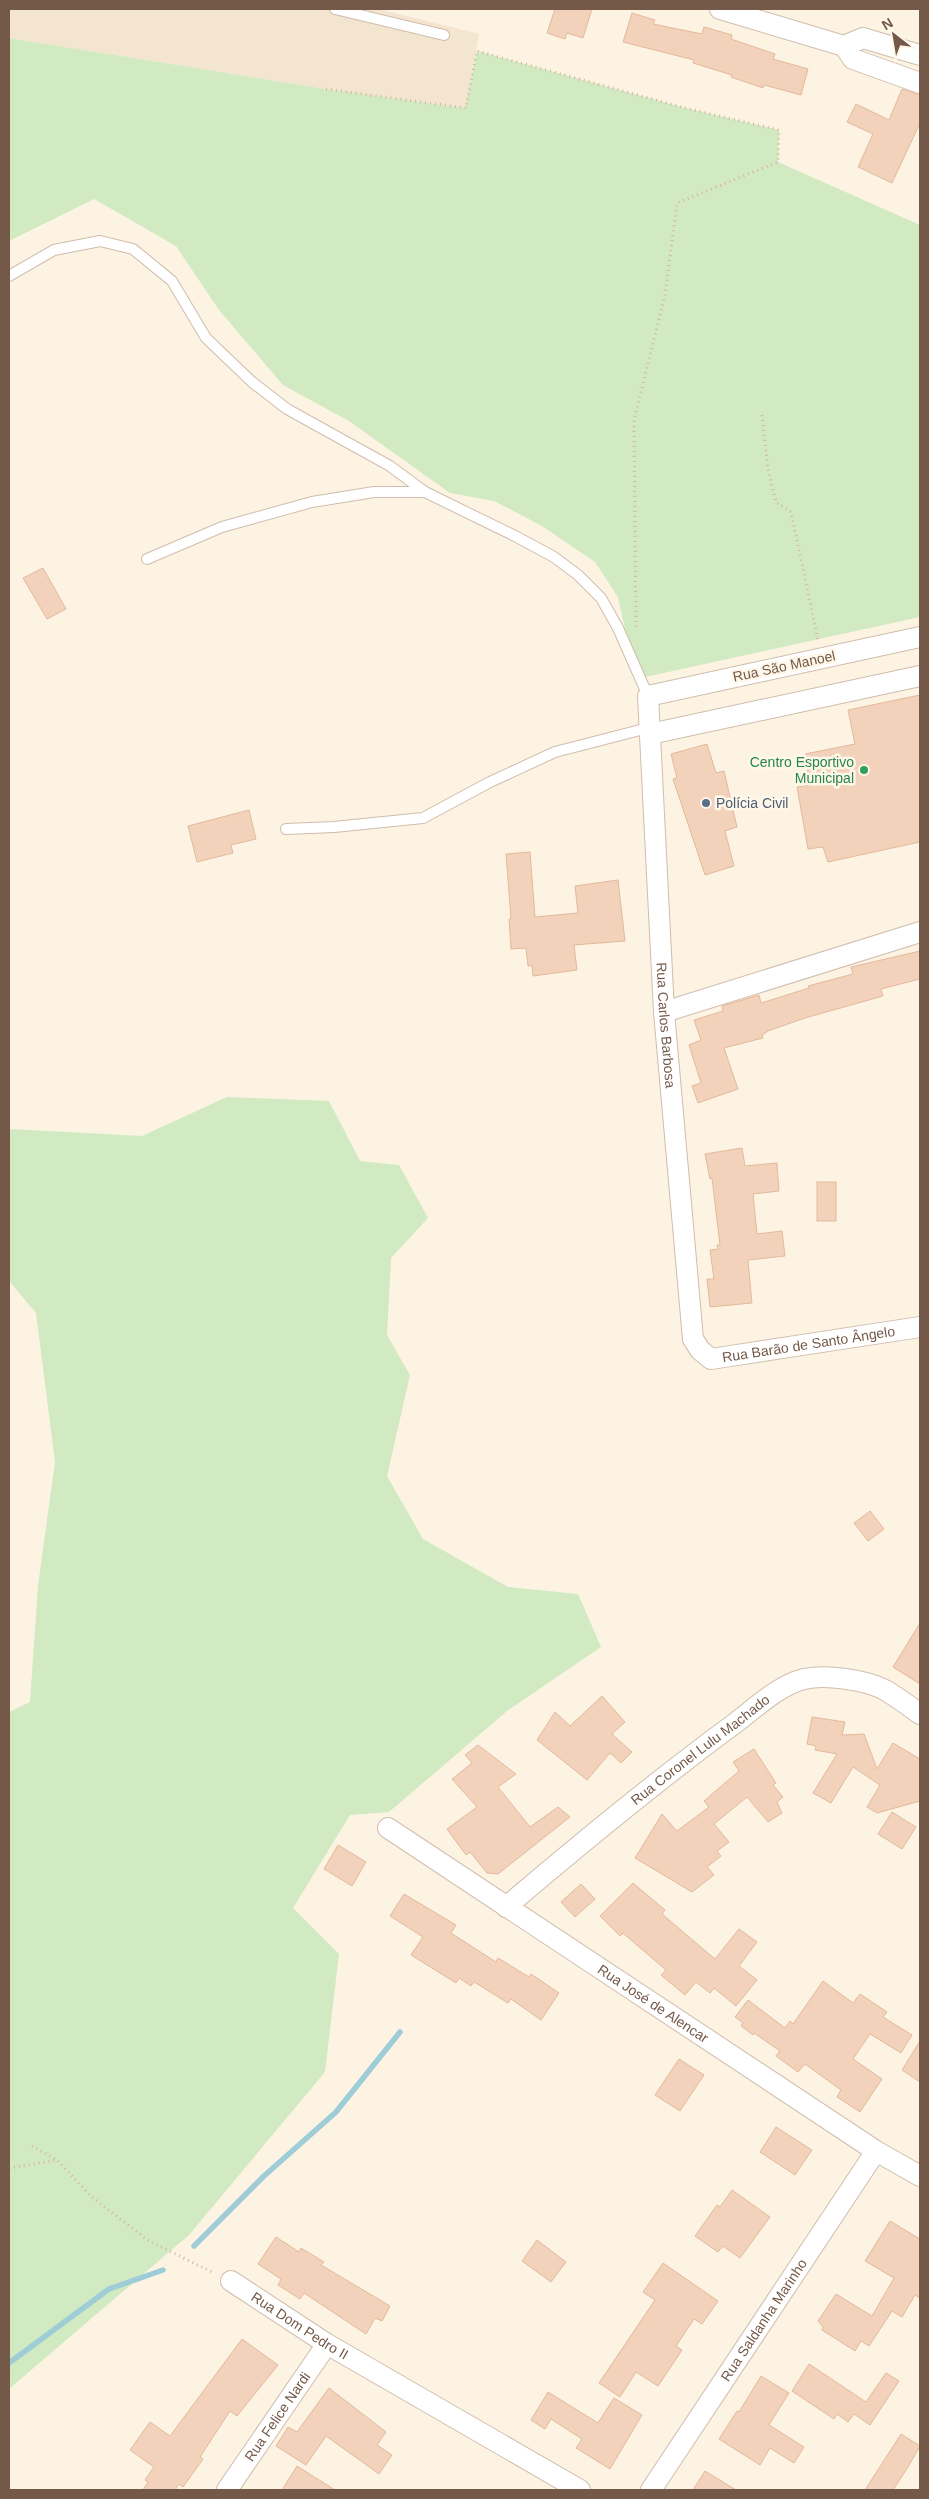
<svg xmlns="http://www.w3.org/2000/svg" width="929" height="2499" font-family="Helvetica,sans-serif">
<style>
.residential{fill:#f4e5d1}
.green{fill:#d1eac2}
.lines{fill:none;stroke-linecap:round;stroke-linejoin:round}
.stream{stroke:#9ecdd7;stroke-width:5.5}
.building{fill:#f2d2bb;stroke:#e4b99b}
.service-casing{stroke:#d0bdad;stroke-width:12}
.minor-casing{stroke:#d0bdad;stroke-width:22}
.path{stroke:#d6b59e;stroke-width:3;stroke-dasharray:1 4;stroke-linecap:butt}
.service{stroke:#fff;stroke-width:10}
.minor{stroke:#fff;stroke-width:20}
.leisure-dot{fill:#2e9e5b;stroke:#fff7e9;stroke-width:2}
.service-dot{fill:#5c6f8a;stroke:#fff7e9;stroke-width:2}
.labels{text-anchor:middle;stroke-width:5;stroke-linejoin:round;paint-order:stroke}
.street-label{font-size:14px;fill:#745949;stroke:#fff7e9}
.leisure-label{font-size:14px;fill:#27864d;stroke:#fff7e9;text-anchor:end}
.service-label{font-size:14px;fill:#4e5e75;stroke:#fff7e9;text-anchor:start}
</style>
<rect width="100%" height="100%" fill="#fcf3e3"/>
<!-- residential -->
<path class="residential" d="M9,9H379L479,34L466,108L326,89L9,38Z"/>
<!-- green -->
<g class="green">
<path d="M9,38L326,89L465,108L477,51L685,108L779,130L778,162L920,225V617L636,679L618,597L595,562L542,526L494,501L450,493L349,421L283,385L219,310L176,246L94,199L9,241Z"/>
<path d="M227,1097L329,1101L360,1161L399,1165L428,1218L391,1258L387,1335L410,1375L387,1476L423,1539L508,1587L578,1594L601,1647L507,1711L389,1812L350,1815L293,1908L339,1954L325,2072L189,2235L9,2389V1712L30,1702L38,1586L55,1462L36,1313L9,1281V1129L142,1136Z"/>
</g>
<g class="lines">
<!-- stream -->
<g class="stream">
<path d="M194,2246L264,2176L336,2112L400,2032"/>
<path d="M9,2363L109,2289L163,2270"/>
</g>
</g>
<!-- building -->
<g class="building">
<path d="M555,9H592L583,38L567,33L565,39L547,33Z"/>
<path d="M632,13L655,20L653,24L702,34L704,27L732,35L731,39L775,54L773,59L808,69L801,95L764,85L763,88L731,77L732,75L693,63L694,60L623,42Z"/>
<path d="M902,89L920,95V123L892,183L858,167L873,134L847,122L856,104L889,120Z"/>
<path d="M43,568L66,609L47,619L23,578Z"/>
<path d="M920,695V842L828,862L823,847L808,849L797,787L810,785L805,754L855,744L848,710Z"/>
<path d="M707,744L716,773L724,771L737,827L725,831L734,866L705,875L673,779L677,778L671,754Z"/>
<path d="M249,810L256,839L231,845L233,853L197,862L188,826Z"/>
<path d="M530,852L535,917L578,913L575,886L618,880L625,941L574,945L577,970L533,976L532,965L528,966L526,948L511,949L509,919L511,918L506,854Z"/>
<path d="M920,951V979L881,989L883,996L805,1018L768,1031L762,1035L763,1038L724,1048L738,1089L698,1103L692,1086L701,1083L689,1045L701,1040L694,1020L723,1011L722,1006L749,998L759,995L761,1003L809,988L808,986L853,974L851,967Z"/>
<path d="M742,1148L745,1166L777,1163L779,1191L753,1194L757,1234L782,1231L785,1256L748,1260L752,1303L710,1307L707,1279H714L710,1250L718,1249L717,1245H720L712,1178L710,1179L705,1154Z"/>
<rect x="817" y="1182" width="19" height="39"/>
<path d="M870,1511L884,1529L868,1541L854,1523Z"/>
<path d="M920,1623V1684L893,1667Z"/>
<path d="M602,1696L625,1722L612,1734L632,1752L621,1763L610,1753L587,1780L537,1740L555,1712L570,1726Z"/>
<path d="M812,1717L845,1722L842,1735L864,1734L877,1769L893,1743L920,1759V1801L877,1813L867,1807L880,1785L853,1767L831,1803L813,1793L837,1754L815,1750L816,1746L807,1744Z"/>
<path d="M478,1745L516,1774L498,1787L530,1827L558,1807L570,1817L498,1874L487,1873L470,1852L466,1855L447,1829L477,1807L452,1779L472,1763L465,1755Z"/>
<path d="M754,1749L776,1783L773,1785L783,1797L777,1802L782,1813L768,1822L747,1797L714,1824L729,1842L717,1851L721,1856L707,1867L714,1875L692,1892L635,1858L662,1814L677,1831L709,1807L704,1801L739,1771L733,1762Z"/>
<path d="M892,1812L916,1827L902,1849L878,1834Z"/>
<path d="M338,1845L366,1862L352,1886L324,1869Z"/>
<path d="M633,1883L665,1910L662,1914L715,1959L739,1929L757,1942L739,1966L757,1980L736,2006L714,1988L710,1993L696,1982L685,1995L661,1975L666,1970L623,1933L620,1936L600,1916Z"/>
<path d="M581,1884L595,1899L575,1917L561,1902Z"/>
<path d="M404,1894L456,1925L451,1933L496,1962L498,1958L529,1977L531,1974L559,1993L541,2020L511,1999L508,2003L474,1982L471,1986L459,1978L456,1983L411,1955L423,1937L390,1916Z"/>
<path d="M823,1981L853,2003L860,1994L887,2012L883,2017L912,2035L901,2053L870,2034L853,2059L882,2079L860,2112L837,2097L841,2090L805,2064L798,2072L776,2056L780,2051L754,2033L753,2035L741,2026L743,2023L735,2017L748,2000L785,2028L790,2021L793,2024Z"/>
<path d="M920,2041V2082L902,2070Z"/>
<path d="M679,2059L704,2075L680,2111L655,2095Z"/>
<path d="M776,2127L812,2150L795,2175L760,2152Z"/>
<path d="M732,2190L770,2217L740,2258L723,2246L718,2252L695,2236L717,2205L720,2207Z"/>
<path d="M890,2221L920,2239V2298L915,2295L902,2317L892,2311L869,2346L861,2341L855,2351L822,2330L823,2327L818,2321L836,2294L872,2316L894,2278L865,2261Z"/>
<path d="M276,2237L299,2252L301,2248L324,2262L321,2265L390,2306L382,2321L375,2318L366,2334L304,2293L300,2299L278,2285L281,2279L258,2264Z"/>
<path d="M537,2240L566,2262L551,2282L522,2261Z"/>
<path d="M663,2263L718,2301L702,2324L694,2319L676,2346L682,2350L658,2386L636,2372L620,2397L599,2383L655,2300L643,2292Z"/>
<path d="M242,2339L278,2365L237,2416L230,2411L200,2457L203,2459L183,2487L179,2484L175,2490H143L148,2482L145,2480L154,2467L130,2450L150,2422L170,2436Z"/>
<path d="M809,2364L866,2402L886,2373L899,2381L870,2425L854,2414L848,2422L837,2414L834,2419L792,2391Z"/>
<path d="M761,2376L789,2393L769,2425L804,2447L794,2463L770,2448L760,2465L719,2439L737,2411L739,2412Z"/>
<path d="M329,2388L386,2432L377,2445L392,2455L379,2474L326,2436L306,2465L276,2446L288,2427L297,2432Z"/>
<path d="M548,2392L598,2423L614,2398L642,2415L610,2469L576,2448L582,2439L551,2419L545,2429L531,2420Z"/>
<path d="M901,2434L920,2446L908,2467L893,2490H865Z"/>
<path d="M297,2466L335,2490H282Z"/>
<path d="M705,2471L736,2490H693Z"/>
</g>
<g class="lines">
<!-- service casing -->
<g class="service-casing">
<g id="service">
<path d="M335,9L444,35"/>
<path d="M9,276L54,250L100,241L133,249L172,281L206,338L252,382L287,409L390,466L425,492"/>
<path d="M147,559L222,527L312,502L374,492H425L515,536L554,557L578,575L601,598L618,628L648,696"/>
<path d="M286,829L334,827L423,818L490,782L555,752L648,728"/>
</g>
</g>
<!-- minor casing -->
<g class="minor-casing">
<g id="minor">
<path d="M720,9L844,46L863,38L920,55"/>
<path d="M844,46L853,59L920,83"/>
<path id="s1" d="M920,637L648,696L664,1012L693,1339L700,1350L711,1359L920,1327"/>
<path d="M650,734L920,676"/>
<path d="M664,1012L920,932"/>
<path id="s2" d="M388,1828L876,2151L920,2176"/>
<path id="s3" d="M506,1907C580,1844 655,1782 734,1724C754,1709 779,1685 804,1679C826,1674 866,1680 885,1690C897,1697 909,1706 920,1714"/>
<path id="s4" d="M231,2281L327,2344L580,2490"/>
<path id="s5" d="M227,2490L327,2344"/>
<path id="s6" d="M651,2490L876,2151"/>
</g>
</g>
<!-- path -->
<g class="path">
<path d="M326,89L466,108L477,51L685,108L779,130L778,162L677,203L665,295L634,420L636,629"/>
<path d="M762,415L768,469L776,502L791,512L818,640"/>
<path d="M32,2146L57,2160L92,2197L149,2241L214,2273"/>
<path d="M9,2168L57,2160"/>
</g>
<!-- service -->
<use href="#service" class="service"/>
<!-- minor -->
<use href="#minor" class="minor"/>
</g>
<!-- markers -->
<circle class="leisure-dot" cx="864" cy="770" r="5"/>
<circle class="service-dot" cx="706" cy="803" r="5"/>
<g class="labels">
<!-- street labels -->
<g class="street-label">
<text transform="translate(784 666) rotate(-12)" y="5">Rua São Manoel</text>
<text dy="5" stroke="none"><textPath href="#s1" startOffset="608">Rua Carlos Barbosa</textPath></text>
<text dy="5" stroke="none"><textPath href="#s1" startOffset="1049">Rua Barão de Santo Ângelo</textPath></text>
<text dy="5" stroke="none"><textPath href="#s3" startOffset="250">Rua Coronel Lulu Machado</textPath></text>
<text dy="5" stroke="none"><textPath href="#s2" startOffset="318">Rua José de Alencar</textPath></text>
<text dy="5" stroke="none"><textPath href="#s6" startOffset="204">Rua Saldanha Marinho</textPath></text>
<text dy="5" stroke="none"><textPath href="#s4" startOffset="82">Rua Dom Pedro II</textPath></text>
<text dy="5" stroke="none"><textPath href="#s5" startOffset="89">Rua Felice Nardi</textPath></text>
</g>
<!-- leisure labels -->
<g class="leisure-label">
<text x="854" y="767">Centro Esportivo<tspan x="854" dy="16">Municipal</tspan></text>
</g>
<!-- service labels -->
<g class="service-label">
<text x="716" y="808">Polícia Civil</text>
</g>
</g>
<!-- border -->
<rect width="929" height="2499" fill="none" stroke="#745949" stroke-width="20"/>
<!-- north arrow -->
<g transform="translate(894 35) rotate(329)" stroke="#fff7e9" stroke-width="4" paint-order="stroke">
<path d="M0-4L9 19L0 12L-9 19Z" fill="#745949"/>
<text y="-8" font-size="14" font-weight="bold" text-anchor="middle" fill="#745949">N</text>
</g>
</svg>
